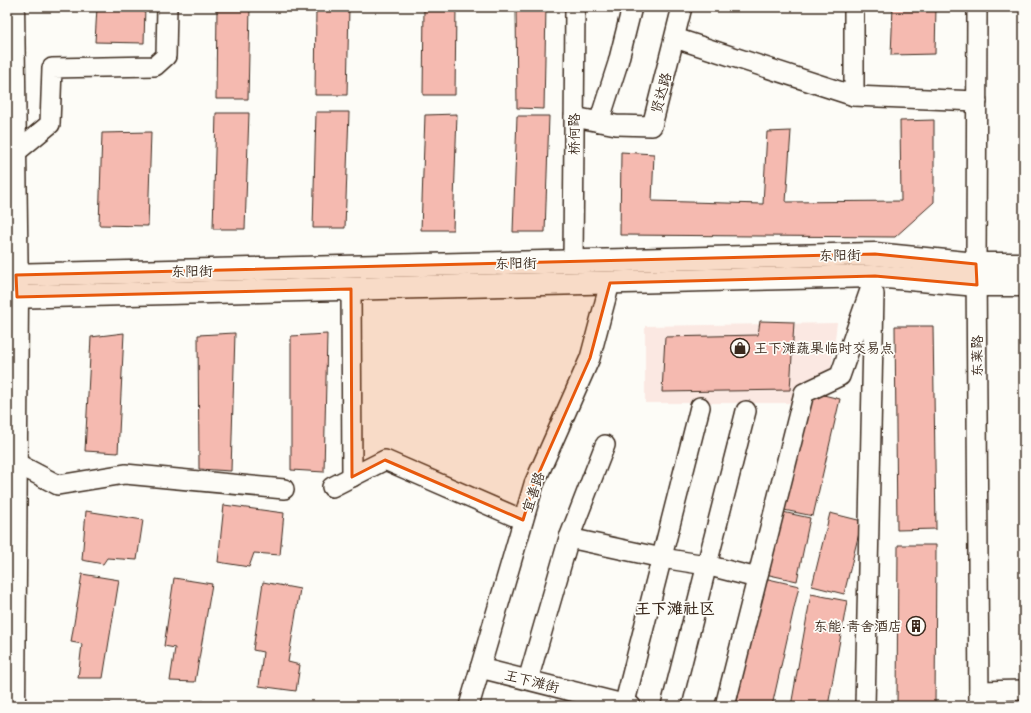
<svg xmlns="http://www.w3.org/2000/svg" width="1031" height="713" font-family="'Gochi Hand','LXGW WenKai TC',sans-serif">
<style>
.built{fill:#fbe8e2}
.building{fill:#f5bab0;stroke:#3b2a1e}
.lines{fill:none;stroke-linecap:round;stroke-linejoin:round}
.minor-casing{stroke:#3b2a1e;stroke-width:22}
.major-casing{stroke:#3b2a1e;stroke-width:25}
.minor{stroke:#fdfcf7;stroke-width:19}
.major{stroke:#fdfcf7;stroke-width:22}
.marked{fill:#e8590c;fill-opacity:0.2;stroke:#e8590c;stroke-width:3;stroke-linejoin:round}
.labels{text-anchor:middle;stroke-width:3.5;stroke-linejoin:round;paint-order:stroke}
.street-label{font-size:14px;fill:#3b2a1e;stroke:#fdfcf7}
.poi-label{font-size:14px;fill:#3b2a1e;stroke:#fdfcf7;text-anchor:start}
.quarter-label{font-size:16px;font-weight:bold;fill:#3b2a1e;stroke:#fdfcf7}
</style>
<rect width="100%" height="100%" fill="#fdfcf7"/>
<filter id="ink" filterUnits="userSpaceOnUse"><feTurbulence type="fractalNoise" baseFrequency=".025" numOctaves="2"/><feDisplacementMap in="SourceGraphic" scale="8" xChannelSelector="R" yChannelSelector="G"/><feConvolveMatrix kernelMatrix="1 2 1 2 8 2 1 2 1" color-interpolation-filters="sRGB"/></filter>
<g filter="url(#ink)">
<!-- built -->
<path class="built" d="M837,323L831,370L792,403H645V326Z"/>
<!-- building -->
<g class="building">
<path d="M97,7H145L144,43L95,42Z"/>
<path d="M217,7H250L248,99H216Z"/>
<path d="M316,7H349L347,95H315Z"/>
<path d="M424,7H456L455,95H423Z"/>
<path d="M516,7H546L544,109L517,108Z"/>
<path d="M893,7H936L935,54L891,55Z"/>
<path d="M316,112H349L345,228H313Z"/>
<path d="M216,113H249L245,229H213Z"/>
<path d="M457,114L453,230H421L425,115Z"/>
<path d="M517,116H549L545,232H513Z"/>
<path d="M934,120V202L895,237L620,235L621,152L654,154L652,201L763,204L767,132L791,131L786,202L901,201L900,121Z"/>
<path d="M151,132L148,226L99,225L102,133Z"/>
<path d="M760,321L794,322L790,390L662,392L665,337L758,335Z"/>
<path d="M895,326H933L936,529L897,530Z"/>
<path d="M124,333L118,453L85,451L91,337Z"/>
<path d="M235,333L231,471L199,469L198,335Z"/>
<path d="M327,334L324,472L291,470V336Z"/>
<path d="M811,392L840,399L813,516L784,510Z"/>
<path d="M224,505L284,513L280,555L254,553L249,567L218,562Z"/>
<path d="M86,511L143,520L137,560L107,558L103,564L82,560Z"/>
<path d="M778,511L810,518L797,581L765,574Z"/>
<path d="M830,513L862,521L844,594L812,586Z"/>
<path d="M898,545H936L935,706H897Z"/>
<path d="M82,574L119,580L103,678H78L82,644L71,642Z"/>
<path d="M174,578L212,584L195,682L170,681L175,648L164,646Z"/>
<path d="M764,578L799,586L772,706H736Z"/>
<path d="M263,582L300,589L288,662L300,665L296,691L259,686L263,652L253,650Z"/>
<path d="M811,594L847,601L828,706H791Z"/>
<path d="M203,701V706H169V703Z"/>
<path d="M111,703L110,706H76V704Z"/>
</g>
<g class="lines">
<!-- minor casing -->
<g class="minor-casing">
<g id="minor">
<path d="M854,7V96"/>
<path d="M977,7L976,264L979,706"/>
<path d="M675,38L854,96L977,101"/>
<path d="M574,117L616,125L652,126L682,7"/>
<path d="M599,122L618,63L632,7"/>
<path d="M15,153L50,124L52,68L155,66L166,56L167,7"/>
<path d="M573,261L575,7"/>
<path d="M351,289L352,477"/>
<path d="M16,463L58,485L125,474L284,489"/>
<path d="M332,487L385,460L523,520"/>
<path d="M569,538L662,558L706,565L757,578"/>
<path d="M480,668L631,706"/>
<path d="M528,680L569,538L605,445"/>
<path d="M979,691L1024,690"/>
<path d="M469,706L534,484L590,358L610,283"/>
<path d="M624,706L700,407"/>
<path d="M671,706L746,411"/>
<path d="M725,706L804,393L840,376L875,276"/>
<path d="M865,706L874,294"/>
</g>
</g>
<!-- major casing -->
<g class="major-casing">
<g id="major">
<path d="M13,7L17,297L14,706"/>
<path d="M7,275L875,254L976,264H1024"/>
<path d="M7,297L875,276L977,285H1024"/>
</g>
</g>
<!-- minor -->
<use href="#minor" class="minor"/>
<!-- major -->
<use href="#major" class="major"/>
</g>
</g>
<!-- marked area -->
<path class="marked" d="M875,254L976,264L977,285L875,276L610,283L590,358L534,484L523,520L385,460L352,477L351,289L17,297L16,275Z"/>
<!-- icons -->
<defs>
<g id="shop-ring" transform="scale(1)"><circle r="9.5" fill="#fdfcf7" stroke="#3b2a1e" stroke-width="1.5"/><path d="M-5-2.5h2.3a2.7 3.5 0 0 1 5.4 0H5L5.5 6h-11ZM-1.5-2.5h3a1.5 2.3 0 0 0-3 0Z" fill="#3b2a1e"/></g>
<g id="building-ring" transform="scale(1)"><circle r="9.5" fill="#fdfcf7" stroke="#3b2a1e" stroke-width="1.5"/><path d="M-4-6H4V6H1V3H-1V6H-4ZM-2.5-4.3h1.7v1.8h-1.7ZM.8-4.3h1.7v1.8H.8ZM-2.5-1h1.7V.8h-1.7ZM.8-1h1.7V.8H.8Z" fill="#3b2a1e"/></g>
</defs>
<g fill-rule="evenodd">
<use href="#shop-ring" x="740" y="348"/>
<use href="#building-ring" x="916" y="626"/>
</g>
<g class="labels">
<!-- street labels -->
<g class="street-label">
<text transform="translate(661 93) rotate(-75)" y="5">贤达路</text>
<text transform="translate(574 134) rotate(-90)" y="5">桥何路</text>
<text transform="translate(840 255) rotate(-1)" y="5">东阳街</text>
<text transform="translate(516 263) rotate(-1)" y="5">东阳街</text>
<text transform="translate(192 271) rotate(-1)" y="5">东阳街</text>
<text transform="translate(977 356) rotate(-90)" y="5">东莱路</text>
<text transform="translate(533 492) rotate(-71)" y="5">宜善路</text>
<text transform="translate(532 681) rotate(14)" y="5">王下滩街</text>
</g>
<!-- poi labels -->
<g class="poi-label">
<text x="754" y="353">王下滩蔬果临时交易点</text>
<text x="902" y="631" text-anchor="end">东能·青舍酒店</text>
</g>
<!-- quarter labels -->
<g class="quarter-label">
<text x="675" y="614">王下滩社区</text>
</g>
</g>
<!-- margin -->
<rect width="1031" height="713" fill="none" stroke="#fdfcf7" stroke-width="24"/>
<rect x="12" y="12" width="1007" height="689" fill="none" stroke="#3b2a1e" stroke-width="1.5" filter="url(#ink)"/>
</svg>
